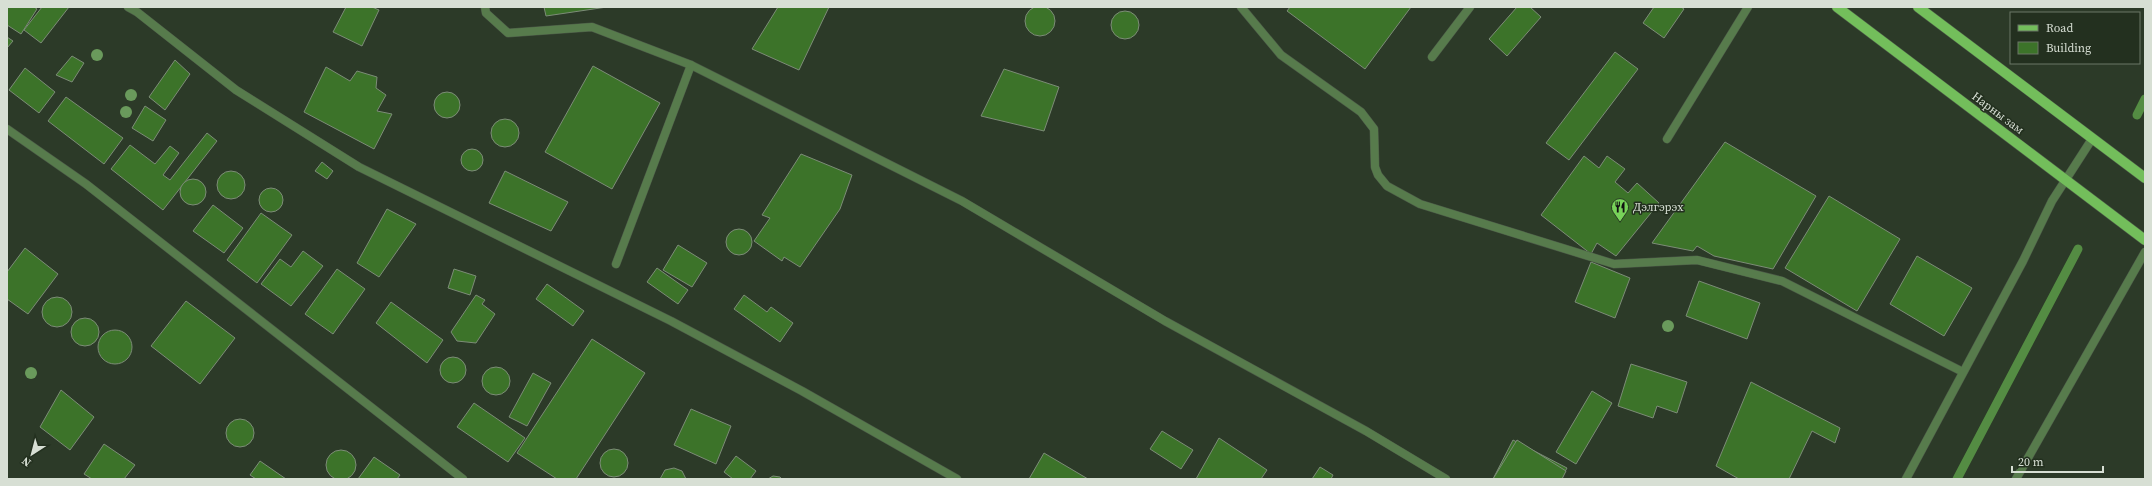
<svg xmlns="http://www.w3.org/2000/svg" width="2152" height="486" font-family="'Source Serif 4',serif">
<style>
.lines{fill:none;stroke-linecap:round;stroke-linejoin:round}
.stream{stroke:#548c43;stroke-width:9}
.building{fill:#3c7329;stroke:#7c8c77}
.lane-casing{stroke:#4b5847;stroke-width:9}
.street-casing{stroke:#4b5847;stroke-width:9}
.primary-casing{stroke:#4b5847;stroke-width:11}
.lane{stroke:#577b4c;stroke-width:8}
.street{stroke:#577b4c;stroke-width:8}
.primary{stroke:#73be5b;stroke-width:10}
.tree{fill:#6a9a5c}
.labels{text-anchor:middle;stroke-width:3;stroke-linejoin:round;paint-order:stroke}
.street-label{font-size:12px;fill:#d7dfd4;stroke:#23301f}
.poi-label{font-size:12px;fill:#d7dfd4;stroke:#23301f;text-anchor:start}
</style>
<rect width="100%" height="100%" fill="#2c3a28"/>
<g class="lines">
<!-- stream -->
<g class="stream">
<path d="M2137,115L2145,99"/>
<path d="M1957,479L2078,249"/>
</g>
</g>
<!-- building -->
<g class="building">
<circle cx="1040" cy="21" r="15"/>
<path d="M7,7H34L37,9L21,34L7,25Z"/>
<path d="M42,7H69L41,43L24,30Z"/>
<path d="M346,7H372L379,10L362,46L333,32Z"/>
<path d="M544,7H607L546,16Z"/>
<path d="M778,7H829L799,70L752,49Z"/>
<path d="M1290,7H1411L1365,69L1287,11Z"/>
<path d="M1517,7H1530L1541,17L1507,56L1489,39Z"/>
<path d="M1654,7H1681L1684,9L1664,38L1643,23Z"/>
<circle cx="1125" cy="25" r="14"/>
<path d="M7,37L13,41L7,48Z"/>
<path d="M1615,52L1638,69L1569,160L1546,143Z"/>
<path d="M72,56L84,63L72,82L56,75Z"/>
<path d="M175,60L190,74L165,110L149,97Z"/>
<path d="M593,66L660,103L612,189L545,152Z"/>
<path d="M326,67L350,81L357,71L377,77L376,88L386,95L377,111L392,114L374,149L304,112Z"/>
<path d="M25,68L55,92L39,113L9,90Z"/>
<path d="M1004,69L1059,87L1044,131L981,116Z"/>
<circle cx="447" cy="105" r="13"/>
<path d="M66,97L123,138L104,164L48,121Z"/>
<path d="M145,106L166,120L153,141L132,128Z"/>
<circle cx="505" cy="133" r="14"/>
<path d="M207,133L217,141L163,210L111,169L130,145L155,164L170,146L179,153L163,175L170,180Z"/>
<path d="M1725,142L1816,196L1773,269L1714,256L1697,246L1693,251L1652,243Z"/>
<circle cx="472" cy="160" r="11"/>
<path d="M801,154L852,175L840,209L800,267L784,257L782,261L754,241L770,218L762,215Z"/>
<path d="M1584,156L1599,168L1607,156L1625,169L1615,182L1628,193L1637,183L1659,203L1616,256L1597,243L1591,254L1541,215Z"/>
<path d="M322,162L333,171L327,179L315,171Z"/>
<path d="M505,171L568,202L551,231L489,203Z"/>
<circle cx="231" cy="185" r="14"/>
<circle cx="193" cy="192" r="13"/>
<circle cx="271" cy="200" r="12"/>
<path d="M1829,196L1900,239L1857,311L1785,268Z"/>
<path d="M213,205L243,228L224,253L193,231Z"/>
<path d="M387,209L416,224L379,277L357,263Z"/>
<path d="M261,213L292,235L257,283L227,260Z"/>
<circle cx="739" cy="242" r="13"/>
<path d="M678,245L707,263L692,287L663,270Z"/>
<path d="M25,248L58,274L28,314L7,299V272Z"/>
<path d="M303,251L323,266L291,306L261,284L280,259L291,267Z"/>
<path d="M1917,256L1972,288L1944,336L1890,304Z"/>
<path d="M1591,262L1630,278L1615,318L1575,302Z"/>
<path d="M657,268L688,290L678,304L647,282Z"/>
<path d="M337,269L365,289L333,334L305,314Z"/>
<path d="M454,269L476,276L470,295L448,288Z"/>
<path d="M1699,281L1760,303L1747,339L1686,316Z"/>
<path d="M547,284L584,311L573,326L536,299Z"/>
<path d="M476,295L485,300L482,304L495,314L476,343L457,341L451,332Z"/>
<path d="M744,295L767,312L771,307L793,323L780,342L734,309Z"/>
<circle cx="57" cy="312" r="15"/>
<path d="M186,301L235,338L200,384L151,346Z"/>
<path d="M391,302L443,340L427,363L376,323Z"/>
<circle cx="85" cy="332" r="14"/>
<circle cx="115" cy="347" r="17"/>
<path d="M592,339L645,373L576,479H557L517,453Z"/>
<circle cx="453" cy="370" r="13"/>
<path d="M1631,364L1687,382L1677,413L1657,406L1653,418L1618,406Z"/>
<circle cx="496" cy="381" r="14"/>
<path d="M533,373L551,383L527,426L509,417Z"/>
<path d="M1751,382L1840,428L1835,443L1812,431L1789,479H1739L1716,466Z"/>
<path d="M61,390L94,417L70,450L40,427Z"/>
<path d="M1592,391L1612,403L1576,464L1556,452Z"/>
<path d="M474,403L525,438L508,462L457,427Z"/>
<path d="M691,409L731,426L716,464L674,445Z"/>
<circle cx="240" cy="433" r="14"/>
<path d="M1162,431L1193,450L1181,469L1150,449Z"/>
<path d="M1219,438L1267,470L1261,479H1196Z"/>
<path d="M1513,440L1567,468L1561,479H1493Z"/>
<path d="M1517,440L1566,471L1562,479H1493Z"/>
<path d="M104,444L135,465L124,479H92L84,474Z"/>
<circle cx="614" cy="463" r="14"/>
<circle cx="341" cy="465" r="15"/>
<path d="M1044,453L1088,479H1029Z"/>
<path d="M736,456L756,471L750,479H733L724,472Z"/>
<path d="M374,457L400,475L397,479H358Z"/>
<path d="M260,461L286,479H256L250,475Z"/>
<path d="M1320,467L1333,475L1331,479H1312Z"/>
<path d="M674,468L682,471L686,479H660L665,470Z"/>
<path d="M773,476L780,477L782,479H768Z"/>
</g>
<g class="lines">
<!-- lane casing -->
<g class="lane-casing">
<g id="lane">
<path d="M1432,57L1470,7"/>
<path d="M1667,139L1748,7"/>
<path d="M616,264L691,65"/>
</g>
</g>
<!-- street casing -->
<g class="street-casing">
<g id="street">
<path d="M128,7L137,12L236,90L359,167L671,321L802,391L957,479"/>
<path d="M485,7L486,13L508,33L592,27L691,65L962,201L1165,321L1366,431L1446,479"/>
<path d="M1241,7L1281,55L1361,112L1374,129L1375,167L1378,175L1387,186L1420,204L1614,264L1697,260L1782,281L1963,372"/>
<path d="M7,129L86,184L463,479"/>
<path d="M1906,479L2023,261L2052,201L2092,139"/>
<path d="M2016,479L2145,252"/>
</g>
</g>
<!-- primary casing -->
<g class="primary-casing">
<g id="primary">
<path d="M1837,7L2145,240"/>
<path d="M1918,7L2145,178"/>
</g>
</g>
<!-- lane -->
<use href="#lane" class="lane"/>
<!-- street -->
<use href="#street" class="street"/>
<!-- primary -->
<use href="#primary" class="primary"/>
</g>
<!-- trees -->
<g class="tree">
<circle cx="97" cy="55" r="6"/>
<circle cx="131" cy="95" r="6"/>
<circle cx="126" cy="112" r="6"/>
<circle cx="1668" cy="326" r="6"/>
<circle cx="31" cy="373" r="6"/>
</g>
<!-- icons -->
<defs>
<g id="restaurant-pin" transform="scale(0.9)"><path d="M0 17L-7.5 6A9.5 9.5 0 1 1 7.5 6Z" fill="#77d259" stroke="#23301f"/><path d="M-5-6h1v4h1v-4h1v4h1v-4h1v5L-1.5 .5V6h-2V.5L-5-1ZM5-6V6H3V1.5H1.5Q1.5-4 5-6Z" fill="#111"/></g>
</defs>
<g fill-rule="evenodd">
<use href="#restaurant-pin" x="1620" y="207"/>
</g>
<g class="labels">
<!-- street labels -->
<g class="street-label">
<text transform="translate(1998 113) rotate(37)" y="4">Нарны зам</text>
</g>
<!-- poi labels -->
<g class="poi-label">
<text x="1633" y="211">Дэлгэрэх</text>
</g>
</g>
<!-- border -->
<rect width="2152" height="486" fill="none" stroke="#d7dfd4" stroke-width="16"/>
<!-- legend -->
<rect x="2010" y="12" width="130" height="52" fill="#23301f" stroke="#6b7667"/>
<rect x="2018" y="25" width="20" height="6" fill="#73be5b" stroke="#6b7667"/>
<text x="2046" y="32" font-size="12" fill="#d7dfd4">Road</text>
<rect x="2018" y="42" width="20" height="12" fill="#3c7329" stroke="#6b7667"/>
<text x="2046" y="52" font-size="12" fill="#d7dfd4">Building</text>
<!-- north arrow -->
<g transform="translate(32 454) rotate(216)" stroke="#23301f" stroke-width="3" paint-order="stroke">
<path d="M0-3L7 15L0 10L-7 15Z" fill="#d7dfd4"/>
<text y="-6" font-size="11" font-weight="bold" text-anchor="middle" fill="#d7dfd4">N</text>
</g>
<!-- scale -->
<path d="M2012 466v6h91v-6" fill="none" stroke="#d7dfd4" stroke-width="2"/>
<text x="2018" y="466" font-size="12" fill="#d7dfd4" stroke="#23301f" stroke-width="3" paint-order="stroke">20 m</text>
</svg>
